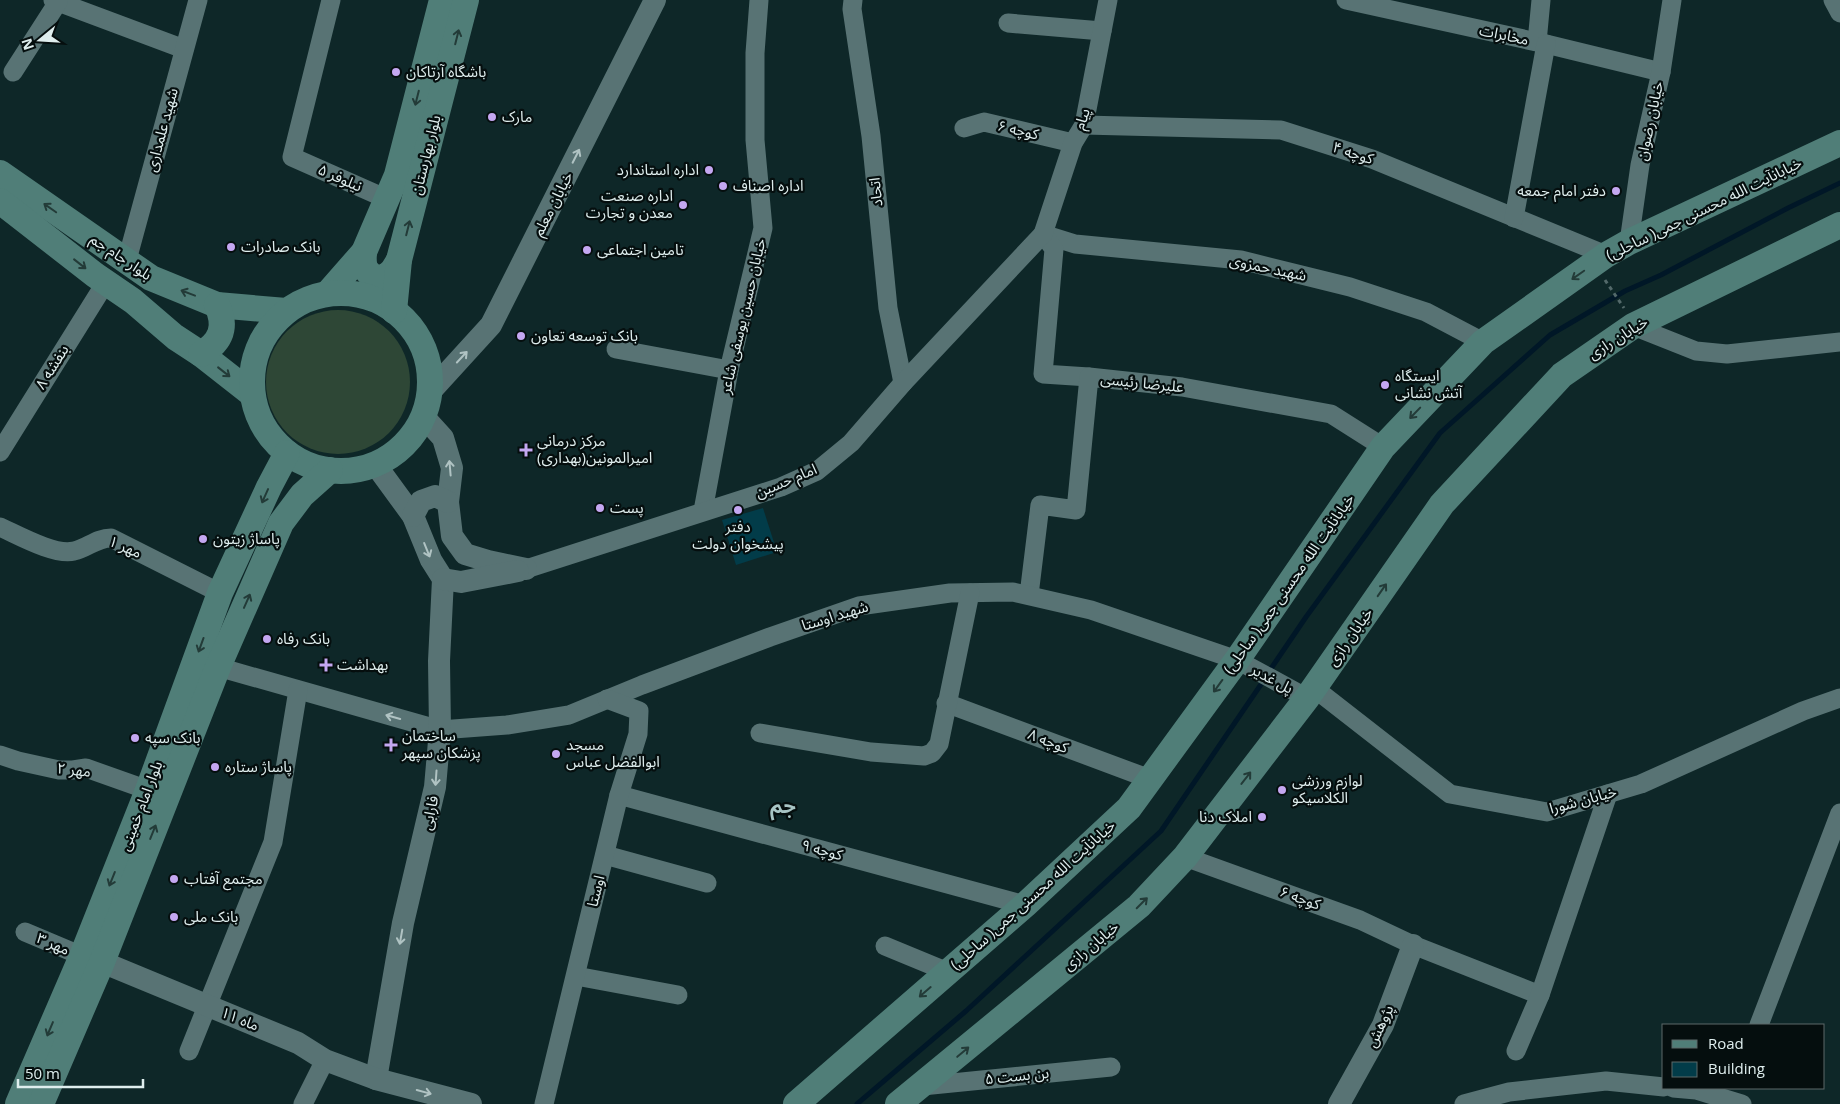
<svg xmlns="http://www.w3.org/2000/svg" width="1840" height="1104" font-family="'Open Sans','Noto Sans Arabic',sans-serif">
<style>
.green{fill:#2e4736}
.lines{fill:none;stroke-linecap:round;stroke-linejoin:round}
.stream{stroke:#001727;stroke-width:5}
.building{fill:#023c49}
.path{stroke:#53696a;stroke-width:3;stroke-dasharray:4 4;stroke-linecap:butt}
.minor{stroke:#587374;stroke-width:19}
.tertiary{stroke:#587374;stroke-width:22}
.secondary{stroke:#507e78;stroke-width:26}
.oneway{stroke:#233b38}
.oneway2{stroke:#b0c3c3}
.poi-dot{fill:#c4a7f1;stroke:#050e0e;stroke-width:2}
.labels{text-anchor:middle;stroke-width:4.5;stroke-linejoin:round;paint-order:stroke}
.street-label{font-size:15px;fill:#dfeeee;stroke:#050e0e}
.poi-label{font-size:15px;fill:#dfeeee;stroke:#050e0e;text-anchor:start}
.district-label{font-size:20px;font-weight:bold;fill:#a8c5c5;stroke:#050e0e}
</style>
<rect width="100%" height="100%" fill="#0e2728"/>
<!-- green -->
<circle class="green" cx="338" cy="382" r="72"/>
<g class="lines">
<!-- stream -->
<g class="stream">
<path d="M1268,673L1306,617L1440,433L1550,335L1625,291L1661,275L1788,208L1840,183"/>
<path d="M857,1104L966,1011L1161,831L1264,680"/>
</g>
</g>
<!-- building -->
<path class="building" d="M763,508L777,552L736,565L722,520Z"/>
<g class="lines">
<!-- path -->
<path class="path" d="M1605,280L1624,308"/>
<!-- minor -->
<g class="minor">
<path d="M53,0L184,49"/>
<path d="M331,0L292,157L387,199"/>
<path d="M853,0L852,9L871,136L888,308L903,383"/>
<path d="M1346,0L1546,44L1661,72"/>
<path d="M1833,0L1840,13"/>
<path d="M1008,23L1102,31"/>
<path d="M1537,42L1541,0"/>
<path d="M13,72L58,2"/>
<path d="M1084,125L1281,130L1372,159L1606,255"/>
<path d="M964,128L984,122L1073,143"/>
<path d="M1514,218L1546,44"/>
<path d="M1043,234L1075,244L1241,260L1350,287L1426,312L1483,342"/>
<path d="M1043,234L1054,249L1043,374L1089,377"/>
<path d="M1629,242L1640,165L1661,72L1672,0"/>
<path d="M127,260L198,0"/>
<path d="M1633,326L1696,351L1727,354L1840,342"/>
<path d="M616,349L729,370"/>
<path d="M0,452L106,282"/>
<path d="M703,511L729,370L763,228L755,140V53L759,0"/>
<path d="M0,527C18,535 55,556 74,551C88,548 96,538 111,538L220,593"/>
<path d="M526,569L781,487L817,471L851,443L903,383L1043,234L1073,143L1084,125L1108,0"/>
<path d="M1029,595L1040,505L1076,510L1089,377L1182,387L1331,414L1383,447"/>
<path d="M218,667L440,730L507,725L569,715L642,685L770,637L859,606L950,593L1013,592L1091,610L1237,660L1307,698"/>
<path d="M1314,688L1450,794L1547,812L1641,784L1803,711L1840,698"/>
<path d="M946,703L1150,779"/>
<path d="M760,733L871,752L924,756L932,753L939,744L970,593"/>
<path d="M0,755L18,761L59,770H73L86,768L148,790"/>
<path d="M619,795L1025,905"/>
<path d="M605,855L707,883"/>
<path d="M1185,857L1360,920L1413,945L1540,995"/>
<path d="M25,932L82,956"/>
<path d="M885,946L948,972"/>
<path d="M576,976L678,995"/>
<path d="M1759,1025L1840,813"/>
<path d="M189,1051L273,842L298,690"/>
<path d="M1516,1051L1540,995L1608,794"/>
<path d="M922,1086L1111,1067"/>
<path d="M1673,1088L1696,1090L1742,1104"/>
<path d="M303,1104L325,1060"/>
<path d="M544,1104L619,795L638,734L639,711L607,699"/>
<path d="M1464,1104L1509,1092L1606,1081L1664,1087"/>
</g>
<!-- tertiary -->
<g class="tertiary">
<path d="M429,393L491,325L655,0"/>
<path d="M423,416L443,438L452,468L448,502L452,536L465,554L488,561L526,569"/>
<path d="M375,464L413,516L431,560L443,579L439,661L440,730L435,787L403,923L376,1079"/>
<path d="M413,516L421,501L435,496L448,502"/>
<path d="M443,579L461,582L518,571"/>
<path d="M102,962L298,1043L325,1060L376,1079L471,1104"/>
<path d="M1339,1104L1383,1025L1413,945"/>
</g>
<!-- secondary -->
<g class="secondary">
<path d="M0,173L151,278L217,305L286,311"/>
<path d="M0,201L95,275L133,301L175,337L201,354L252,394"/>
<path d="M364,252C363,267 364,271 377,279C390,276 393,271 399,260"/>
<path d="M328,293L364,252L397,175L442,0"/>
<circle cx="341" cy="382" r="89"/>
<path d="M394,311L399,260L466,0"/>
<path d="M201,354C221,342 227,327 217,305"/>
<path d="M18,1104L82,956L148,790L220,593L269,487L287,453"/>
<path d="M41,1104L102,962L218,667L281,523L302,495L330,470"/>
<path d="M796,1104L1025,905L1129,808L1237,660L1383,447L1483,342L1606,255L1629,242L1840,143"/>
<path d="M898,1104L1139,906L1185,857L1307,698L1442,504L1562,375L1633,326L1840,225"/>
</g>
</g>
<!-- one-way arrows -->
<defs><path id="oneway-shaft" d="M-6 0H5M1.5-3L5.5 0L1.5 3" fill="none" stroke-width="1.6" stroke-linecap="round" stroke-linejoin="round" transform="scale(1.25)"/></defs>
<g class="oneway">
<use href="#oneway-shaft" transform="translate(457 37) rotate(-76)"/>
<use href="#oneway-shaft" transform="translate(417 98) rotate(104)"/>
<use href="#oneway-shaft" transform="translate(50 208) rotate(-145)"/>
<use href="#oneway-shaft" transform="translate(408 228) rotate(-76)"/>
<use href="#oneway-shaft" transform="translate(80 264) rotate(38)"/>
<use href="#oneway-shaft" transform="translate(1578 275) rotate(145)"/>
<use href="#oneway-shaft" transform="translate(188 293) rotate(-159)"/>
<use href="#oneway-shaft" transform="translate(224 372) rotate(38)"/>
<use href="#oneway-shaft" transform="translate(1415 413) rotate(134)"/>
<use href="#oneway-shaft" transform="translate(265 496) rotate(114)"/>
<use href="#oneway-shaft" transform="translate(1382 590) rotate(-55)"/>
<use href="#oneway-shaft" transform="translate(247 601) rotate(-66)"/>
<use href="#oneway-shaft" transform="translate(201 645) rotate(110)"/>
<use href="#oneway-shaft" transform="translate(1218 686) rotate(126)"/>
<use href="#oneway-shaft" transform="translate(1246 778) rotate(-52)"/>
<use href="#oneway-shaft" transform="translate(153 832) rotate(-68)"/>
<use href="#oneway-shaft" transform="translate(112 879) rotate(112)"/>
<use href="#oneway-shaft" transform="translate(1142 903) rotate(-45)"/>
<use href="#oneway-shaft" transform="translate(925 992) rotate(139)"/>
<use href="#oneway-shaft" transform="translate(50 1029) rotate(113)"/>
<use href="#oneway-shaft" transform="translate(963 1052) rotate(-40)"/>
</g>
<g class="oneway2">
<use href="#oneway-shaft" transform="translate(576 156) rotate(-63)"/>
<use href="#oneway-shaft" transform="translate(462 357) rotate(-47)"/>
<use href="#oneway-shaft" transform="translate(450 468) rotate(-95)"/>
<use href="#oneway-shaft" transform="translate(427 550) rotate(68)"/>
<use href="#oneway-shaft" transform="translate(393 717) rotate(-164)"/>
<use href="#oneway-shaft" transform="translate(436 778) rotate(94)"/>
<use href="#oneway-shaft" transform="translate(401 937) rotate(100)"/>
<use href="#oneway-shaft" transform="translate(424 1092) rotate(15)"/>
</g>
<!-- markers -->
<g class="poi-dot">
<circle cx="396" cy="72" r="5"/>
<circle cx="492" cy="117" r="5"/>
<circle cx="709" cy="170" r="5"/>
<circle cx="723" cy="186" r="5"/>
<circle cx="1616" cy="191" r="5"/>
<circle cx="683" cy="205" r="5"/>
<circle cx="231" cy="247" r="5"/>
<circle cx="587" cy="250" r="5"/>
<circle cx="521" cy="336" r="5"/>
<circle cx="1385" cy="385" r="5"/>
<path d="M523.5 442.5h5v5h5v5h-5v5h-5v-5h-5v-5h5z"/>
<circle cx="600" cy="508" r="5"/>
<circle cx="738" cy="510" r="5"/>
<circle cx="203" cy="539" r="5"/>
<circle cx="267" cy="639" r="5"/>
<path d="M323.5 657.5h5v5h5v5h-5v5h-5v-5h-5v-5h5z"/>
<circle cx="135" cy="738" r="5"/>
<path d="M388.5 737.5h5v5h5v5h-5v5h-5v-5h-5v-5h5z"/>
<circle cx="556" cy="754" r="5"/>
<circle cx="215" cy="767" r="5"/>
<circle cx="1282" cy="790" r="5"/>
<circle cx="1262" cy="817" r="5"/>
<circle cx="174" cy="879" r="5"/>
<circle cx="174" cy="917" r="5"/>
</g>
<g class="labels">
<!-- street labels -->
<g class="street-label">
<text transform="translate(1504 35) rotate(12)" y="5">مخابرات</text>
<text transform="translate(1082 119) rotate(-72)" y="5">پیام</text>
<text transform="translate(1650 121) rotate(-78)" y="5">خیابان رضوان</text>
<text transform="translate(162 130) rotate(-75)" y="5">شهید علمداری</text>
<text transform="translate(1018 130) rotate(13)" y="5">کوچه ۶</text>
<text transform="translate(1353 153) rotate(18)" y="5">کوچه ۴</text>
<text transform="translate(426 155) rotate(-76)" y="5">بلوار بهارستان</text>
<text transform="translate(340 178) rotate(24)" y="5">نیلوفر ۵</text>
<text transform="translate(876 192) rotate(-96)" y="5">اتحاد</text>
<text transform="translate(553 204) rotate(-63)" y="5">خیابان معلم</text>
<text transform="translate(1704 209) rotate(-26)" y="5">خیابانآیت الله محسنی جمی( ساحلی)</text>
<text transform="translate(121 257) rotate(34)" y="5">بلوار جام جم</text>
<text transform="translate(1268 268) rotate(12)" y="5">شهید حمزوی</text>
<text transform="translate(743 316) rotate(-77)" y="5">خیابان حسین یوسفی شاعر</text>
<text transform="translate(1618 338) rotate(-32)" y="5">خیابان رازی</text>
<text transform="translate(52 367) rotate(-58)" y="5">بنفشه ۸</text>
<text transform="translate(1142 383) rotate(6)" y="5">علیرضا رئیسی</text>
<text transform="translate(786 481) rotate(-23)" y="5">امام حسین</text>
<text transform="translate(125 547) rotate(23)" y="5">مهر ۱</text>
<text transform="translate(1289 584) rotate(-55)" y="5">خیابانآیت الله محسنی جمی( ساحلی)</text>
<text transform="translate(835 616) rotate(-17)" y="5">شهید اوستا</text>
<text transform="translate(1350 637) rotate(-55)" y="5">خیابان رازی</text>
<text transform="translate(1272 679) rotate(28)" y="5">پل غدیر</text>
<text transform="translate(1048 741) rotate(21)" y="5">کوچه ۸</text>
<text transform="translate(74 770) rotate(6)" y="5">مهر ۲</text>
<text transform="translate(1583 800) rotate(-15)" y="5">خیابان شورا</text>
<text transform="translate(141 806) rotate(-69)" y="5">بلوار امام خمینی</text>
<text transform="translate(430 813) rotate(-78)" y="5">فارابی</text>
<text transform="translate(822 850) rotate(15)" y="5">کوچه ۹</text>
<text transform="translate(596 891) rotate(-76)" y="5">اوستا</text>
<text transform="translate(1033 895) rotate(-42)" y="5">خیابانآیت الله محسنی جمی( ساحلی)</text>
<text transform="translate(1300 898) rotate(20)" y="5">کوچه ۶</text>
<text transform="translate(53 944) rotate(23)" y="5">مهر ۳</text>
<text transform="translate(1091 946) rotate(-40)" y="5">خیابان رازی</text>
<text transform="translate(240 1019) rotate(22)" y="5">ماه ۱۱</text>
<text transform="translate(1380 1026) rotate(-65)" y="5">پژوهش</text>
<text transform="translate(1017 1076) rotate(-6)" y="5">بن بست ۵</text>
</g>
<!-- poi labels -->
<g class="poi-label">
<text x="406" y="77">باشگاه آرتاکان</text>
<text x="502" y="122">مارک</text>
<text x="699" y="175" text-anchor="end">اداره استاندارد</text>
<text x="733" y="191">اداره اصناف</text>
<text x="1606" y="196" text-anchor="end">دفتر امام جمعه</text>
<text x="673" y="201" text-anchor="end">اداره صنعت<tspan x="673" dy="17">معدن و تجارت</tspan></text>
<text x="241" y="252">بانک صادرات</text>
<text x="597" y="255">تامین اجتماعی</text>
<text x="531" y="341">بانک توسعه تعاون</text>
<text x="1395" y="381">ایستگاه<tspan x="1395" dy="17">آتش نشانی</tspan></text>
<text x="537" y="446">مرکز درمانی<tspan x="537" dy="17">امیرالمونین(بهداری)</tspan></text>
<text x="610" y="513">پست</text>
<text x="738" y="532" text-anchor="middle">دفتر<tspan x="738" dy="17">پیشخوان دولت</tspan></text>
<text x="213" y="544">پاساژ زیتون</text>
<text x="277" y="644">بانک رفاه</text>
<text x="337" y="670">بهداشت</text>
<text x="402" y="741">ساختمان<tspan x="402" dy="17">پزشکان سپهر</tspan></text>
<text x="145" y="743">بانک سپه</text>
<text x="566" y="750">مسجد<tspan x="566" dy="17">ابوالفضل عباس</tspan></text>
<text x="225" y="772">پاساژ ستاره</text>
<text x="1292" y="786">لوازم ورزشی<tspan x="1292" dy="17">الکلاسیکو</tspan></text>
<text x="1252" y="822" text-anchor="end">املاک دنا</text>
<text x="184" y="884">مجتمع آفتاب</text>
<text x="184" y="922">بانک ملی</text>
</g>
<!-- district labels -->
<g class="district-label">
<text x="783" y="813">جم</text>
</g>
</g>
<!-- legend -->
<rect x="1662" y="1024" width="162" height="65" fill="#050e0e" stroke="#5c6868"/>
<rect x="1672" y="1040" width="25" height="8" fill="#507e78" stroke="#5c6868"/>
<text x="1708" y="1049" font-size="15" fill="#dfeeee">Road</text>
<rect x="1672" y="1062" width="25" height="15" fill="#023c49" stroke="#5c6868"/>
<text x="1708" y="1074" font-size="15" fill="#dfeeee">Building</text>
<!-- north arrow -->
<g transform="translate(40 40) rotate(252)" stroke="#050e0e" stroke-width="4" paint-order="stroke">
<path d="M0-4L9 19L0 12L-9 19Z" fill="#dfeeee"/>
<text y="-8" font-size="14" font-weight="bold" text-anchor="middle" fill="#dfeeee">N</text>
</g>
<!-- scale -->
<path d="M18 1079v8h125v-8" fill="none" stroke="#dfeeee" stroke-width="2.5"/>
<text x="25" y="1079" font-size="15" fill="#dfeeee" stroke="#050e0e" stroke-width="4" paint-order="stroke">50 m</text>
</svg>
